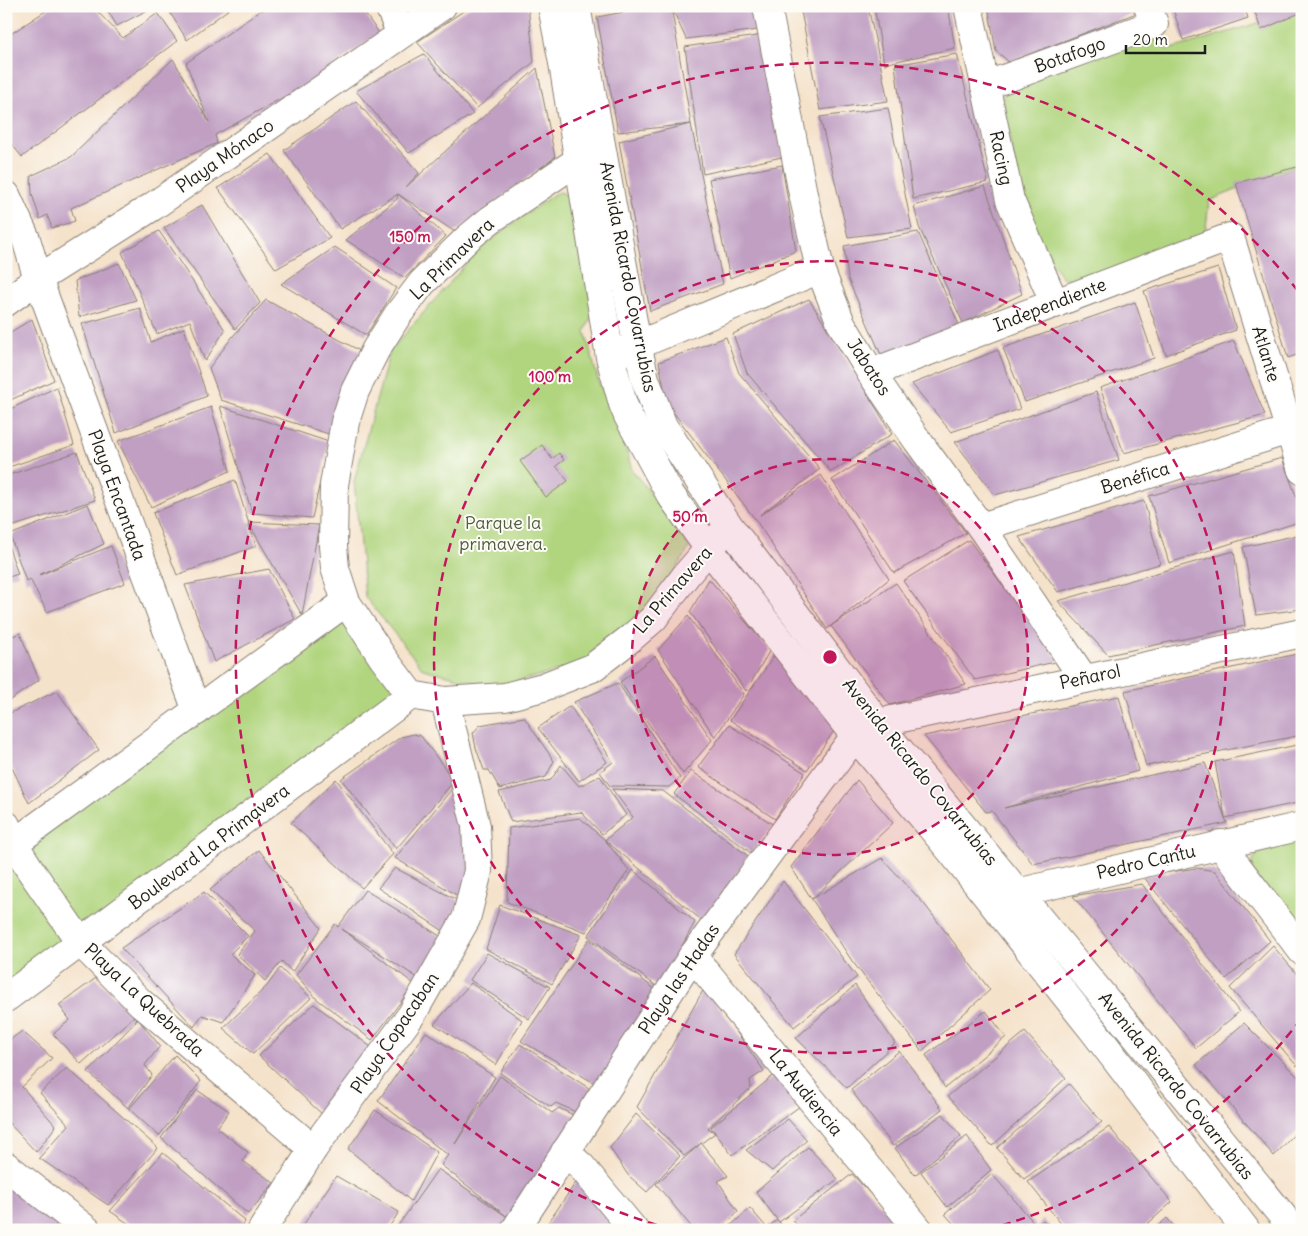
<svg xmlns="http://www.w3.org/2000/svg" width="1308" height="1236" font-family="Delius,sans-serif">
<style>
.green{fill:#b1d57f;stroke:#66784e}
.building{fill:#c09fc3}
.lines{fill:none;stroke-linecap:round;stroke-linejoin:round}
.minor-casing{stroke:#887f73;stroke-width:30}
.minor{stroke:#fff;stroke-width:28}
.ring{fill:none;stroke:#c2185b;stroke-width:2.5;stroke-dasharray:9 6}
.labels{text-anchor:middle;stroke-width:4;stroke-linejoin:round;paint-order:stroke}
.street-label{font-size:18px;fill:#1c1c1c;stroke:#fdfcf7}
.park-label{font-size:18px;fill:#505d3f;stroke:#fdfcf7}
.centre{fill:#c2185b;stroke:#fdfcf7;stroke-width:2.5}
.ring-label{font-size:15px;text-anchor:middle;font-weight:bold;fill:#c2185b;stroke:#fdfcf7;stroke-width:4;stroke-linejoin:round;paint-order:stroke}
</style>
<rect width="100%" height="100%" fill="#fdfcf7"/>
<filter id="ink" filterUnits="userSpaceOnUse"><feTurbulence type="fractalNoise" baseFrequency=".02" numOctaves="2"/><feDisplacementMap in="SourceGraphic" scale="10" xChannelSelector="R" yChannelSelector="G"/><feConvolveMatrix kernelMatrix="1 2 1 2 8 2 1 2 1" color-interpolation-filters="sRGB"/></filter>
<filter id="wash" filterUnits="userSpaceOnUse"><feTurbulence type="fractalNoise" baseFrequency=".0096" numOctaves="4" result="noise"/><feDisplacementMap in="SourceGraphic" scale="20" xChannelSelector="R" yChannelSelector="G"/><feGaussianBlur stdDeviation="1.12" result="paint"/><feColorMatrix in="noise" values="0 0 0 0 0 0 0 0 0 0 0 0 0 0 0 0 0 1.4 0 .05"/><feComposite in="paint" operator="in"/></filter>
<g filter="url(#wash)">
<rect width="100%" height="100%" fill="#f5e2ca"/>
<!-- green -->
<g class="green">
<path d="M1302,10V163L1209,201L1205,236L1078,282L1062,277L1047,256L1028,221L1003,109V95L1018,85L1148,32L1168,50Z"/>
<path d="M560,192L572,197L593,315L585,331L600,387L610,394L632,470L681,531L689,548L668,583L628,631L586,664L495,687L423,669L365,597L354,481L390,351L481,247L554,194Z"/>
<path d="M339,621L349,624L396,692L6,992V856Z"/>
<path d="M1302,833V940L1250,868L1262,841Z"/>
</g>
<g id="blocks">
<!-- building -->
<g class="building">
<path d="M53,6H92L123,38L158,13L177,41L22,157L6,137V37Z"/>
<path d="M105,6H155L117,26Z"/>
<path d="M166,6H233L187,40Z"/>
<path d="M267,6H362L365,14L379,33L314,80L215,135L217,143L71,208L75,221L52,228L47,215L40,219L32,194L31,176L71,157L173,59L209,122L186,63Z"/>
<path d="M471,6H528L534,62L477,108L417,42Z"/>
<path d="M657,6H671L691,124L618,132L597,17Z"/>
<path d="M671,6H754L758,30L686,39Z"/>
<path d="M800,6H868L888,101L820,110Z"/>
<path d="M874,6H948L955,48L884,64Z"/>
<path d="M988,6H1137L1139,12L1009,62L996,51Z"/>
<path d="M1172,6H1244L1248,18L1183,40Z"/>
<path d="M1253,6H1302V12L1261,30Z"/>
<path d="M763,35L782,157L703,174L685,47Z"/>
<path d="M424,54L473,114L409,153L356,91Z"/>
<path d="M957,54L988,182L913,199L895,65Z"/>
<path d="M537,68L555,157L455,232L398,194L446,236L405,278L346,240L397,199L398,194L340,229L284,150L356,101L419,173L406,187Z"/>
<path d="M888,108L912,229L848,237L820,117Z"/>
<path d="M691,124L723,284L650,311L619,141Z"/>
<path d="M270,154L330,238L276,269L218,188Z"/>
<path d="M782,165L796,251L730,278L709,179Z"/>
<path d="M1297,167L1302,179V353L1288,358L1236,183Z"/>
<path d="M985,186L1022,294L963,323L919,227L914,206Z"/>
<path d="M202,205L260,303L235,329L164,228Z"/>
<path d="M159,231L225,330L205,361L190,321L157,334L122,252Z"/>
<path d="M918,232L961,329L882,357L848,279L844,246Z"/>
<path d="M335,247L396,288L366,335L281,284Z"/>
<path d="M119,263L136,300L79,317L75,281Z"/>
<path d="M1218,268L1236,330L1166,355L1144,291Z"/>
<path d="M809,299L892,434L831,472L747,373L733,334Z"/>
<path d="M266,300L362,352L332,435L221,400L209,368L233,336Z"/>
<path d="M1135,302L1154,358L1025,402L1003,348Z"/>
<path d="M140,308L151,342L184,328L207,396L116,433L82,324Z"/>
<path d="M32,319L54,380L6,402V335Z"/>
<path d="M726,337L739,373L820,469L760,515L821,475L889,579L831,626L896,583L966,684L890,705L831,626L827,629L755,519L667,404L659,362Z"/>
<path d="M1234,341L1265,415L1124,453L1100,388Z"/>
<path d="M998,350L1020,409L951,432L912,384Z"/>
<path d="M57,387L74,445L6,468V411Z"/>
<path d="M1096,392L1119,460L995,495L955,442Z"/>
<path d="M220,406L329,442L312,518L252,513Z"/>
<path d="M211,407L230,471L151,507L118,441Z"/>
<path d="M894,440L966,533L894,573L832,480Z"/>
<path d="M542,445L552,459L559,453L564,460L556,466L568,481L546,497L520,461Z"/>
<path d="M77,452L95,500L14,526L6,501V476Z"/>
<path d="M1282,458L1302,512V521L1169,563L1149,496Z"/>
<path d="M235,480L256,546L177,575L153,513Z"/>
<path d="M1144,501L1160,564L1058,592L1019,537Z"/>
<path d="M88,504L104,544L39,575L111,546L125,583L47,612L30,579L26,581L10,535Z"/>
<path d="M248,522L319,525L302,615Z"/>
<path d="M1302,534V609L1256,615L1243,547Z"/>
<path d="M6,539L18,574L6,578Z"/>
<path d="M969,540L1059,661L975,680L903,581Z"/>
<path d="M1234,551L1245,626L1108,655L1058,601Z"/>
<path d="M269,569L295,619L214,662L185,585Z"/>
<path d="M709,579L770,650L746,691L690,612Z"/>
<path d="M688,616L744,694L715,737L658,650Z"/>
<path d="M20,633L39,680L6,703V639Z"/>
<path d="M776,653L838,725L807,770L730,720Z"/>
<path d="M1302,653V735L1146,766L1125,691Z"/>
<path d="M655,656L712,740L683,774L620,682Z"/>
<path d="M618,683L680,778L669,787L610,786L600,772L613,762L574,702Z"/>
<path d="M57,691L99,750L29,803L6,755V715Z"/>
<path d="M1119,696L1138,771L1004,808L1205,763L1227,823L1033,864L992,811L986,812L924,736Z"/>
<path d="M570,706L607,762L579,781L538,728Z"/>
<path d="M524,717L554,761L546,777L500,789L489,770H484L476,748L473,733L480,725Z"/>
<path d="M729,725L805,773L775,819L698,767Z"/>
<path d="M414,734L421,736L454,781L396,849L341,779L401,737Z"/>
<path d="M1302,744V802L1225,818L1215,762Z"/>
<path d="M561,765L579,786L600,776L626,815L602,834L581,812L511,822L499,792L551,780Z"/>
<path d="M691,771L774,825L751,853L674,794Z"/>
<path d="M336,779L393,854L362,888L291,823Z"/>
<path d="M857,780L893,823L812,899L882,858L925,905L990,990L922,1051L852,961L791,867Z"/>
<path d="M456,784L471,866L460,897L395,858Z"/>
<path d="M612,789L663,791L748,856L706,924L605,840L629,870L586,932L507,902L509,828L580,818L605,840L633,817Z"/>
<path d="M259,850L321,928L292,972L282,961L265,981L237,954L255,931L210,890Z"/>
<path d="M395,868L459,901L445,932L378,888Z"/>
<path d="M1197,868L1215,871L1270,941L1226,979L1143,876Z"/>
<path d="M633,870L695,922L659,988L588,936Z"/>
<path d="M783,881L857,977L794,1027L734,954Z"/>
<path d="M1142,884L1239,1012L1196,1048L1073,896Z"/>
<path d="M365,890L445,939L418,978L342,929L414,984L372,1040L318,1000L296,975L335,924L338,927Z"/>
<path d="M204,892L248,936L230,954L255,975L223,1022L202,1015L194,1027L121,948Z"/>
<path d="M500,905L581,935L552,984L486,949Z"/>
<path d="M589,939L656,990L598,1085L521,1041Z"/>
<path d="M1273,946L1302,980V1061L1297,1066L1230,988Z"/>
<path d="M487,953L550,987L529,1019L470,980Z"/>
<path d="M280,968L311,998L253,1054L223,1028L267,986Z"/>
<path d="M96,978L134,1016L81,1064L53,1034L70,1020L59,1005Z"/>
<path d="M471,983L522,1020L496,1065L434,1024Z"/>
<path d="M855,985L895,1043L847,1088L796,1038Z"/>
<path d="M705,987L764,1071L750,1080L751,1088L708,1128L715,1133L684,1156L637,1107Z"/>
<path d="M314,1004L371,1047L323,1115L259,1056Z"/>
<path d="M986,1011L1006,1037L945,1088L926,1055Z"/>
<path d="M138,1019L160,1046L145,1065L152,1075L128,1108L88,1072Z"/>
<path d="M1244,1023L1302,1081V1126L1274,1156L1196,1065Z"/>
<path d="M22,1031L52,1058L22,1087L56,1126L36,1152L6,1120V1043Z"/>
<path d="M426,1032L495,1077L455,1144L500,1076L552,1113L559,1108L577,1117L510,1230H395L438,1169L509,1218L441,1165L448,1155L378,1101Z"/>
<path d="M1025,1032L1066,1078L992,1146L948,1096Z"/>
<path d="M520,1044L595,1092L578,1113L556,1103L551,1107L500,1073Z"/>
<path d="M899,1051L942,1109L893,1146L851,1090Z"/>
<path d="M175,1055L201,1081L159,1136L129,1109Z"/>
<path d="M67,1068L158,1148L108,1205L39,1158L69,1125L40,1093Z"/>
<path d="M773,1076L803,1104L732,1155L711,1127Z"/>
<path d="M1069,1084L1102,1122L1024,1179L997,1148Z"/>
<path d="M197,1090L229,1111L217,1128L248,1152L243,1161L274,1183L248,1214L161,1138Z"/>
<path d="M375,1110L437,1152L411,1201L348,1149Z"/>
<path d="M636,1114L680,1156L647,1192L628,1175L610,1148Z"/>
<path d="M943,1114L961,1136L915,1175L895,1148Z"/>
<path d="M788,1119L807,1140L772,1171L746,1150Z"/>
<path d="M1109,1127L1172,1202L1141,1230H1066L1028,1182Z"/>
<path d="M967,1136L991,1170L947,1207L921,1172Z"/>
<path d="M701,1143L728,1176L718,1181L738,1211L721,1230H694L656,1184Z"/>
<path d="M808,1147L838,1179L779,1222L756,1192Z"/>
<path d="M163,1153L245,1221L241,1230H138L110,1211Z"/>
<path d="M852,1174L903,1229L801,1230L793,1220Z"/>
<path d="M992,1174L1036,1225L1032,1230H959L945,1214Z"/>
<path d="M336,1176L399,1212L387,1230H300Z"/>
<path d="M579,1178L626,1230H543Z"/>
<path d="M6,1184L56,1223L54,1230H6Z"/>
<path d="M750,1208L767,1228L777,1220L782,1225L777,1230H726Z"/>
<path d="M1167,1218L1177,1230H1153Z"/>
<path d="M1043,1220L1054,1230H1035Z"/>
</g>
</g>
</g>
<g filter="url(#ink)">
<use href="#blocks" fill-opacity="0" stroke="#887f73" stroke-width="1"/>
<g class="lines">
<!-- minor casing -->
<g class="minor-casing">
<g id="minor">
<path d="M389,6L401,34"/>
<path d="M552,6L563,63L610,357L623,404L628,416L670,494L709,549L855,736L951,851L1093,1030L1246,1230"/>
<path d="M576,6L637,344L645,379L663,426L729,526L887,735L1071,957L1294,1230"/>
<path d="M767,6L803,194L820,269L841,323L871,373L917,440L981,527L1084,679"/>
<path d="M968,6L1010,200L1055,304"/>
<path d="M985,86L1154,24L1148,6"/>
<path d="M592,151L490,220L468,238L422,283L397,316L376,349L355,391L345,422L334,485L333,546L335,568L346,602L383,658L411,695L445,701L505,697L543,687L592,668L631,638L653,619L687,574L720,536"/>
<path d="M6,195L26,239L38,279L197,711"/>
<path d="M6,302L38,279L152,207L442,6"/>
<path d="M621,352L820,269"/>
<path d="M871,373L1230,237L1302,470"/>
<path d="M981,527L1289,430"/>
<path d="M6,825L14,844L31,871L81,943L141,1003L313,1149"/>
<path d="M1220,844L1302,951"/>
<path d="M6,849L346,602"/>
<path d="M1002,898L1017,893L1302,826"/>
<path d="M692,957L706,972L919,1230"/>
<path d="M6,998L411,695"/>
<path d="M565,1152L581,1166L634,1230"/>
<path d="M6,1166L87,1230"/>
<path d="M262,1230L313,1149L412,1014L466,919L478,871L476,826L445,701"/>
<path d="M515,1230L692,957L855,736L878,723L1302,633"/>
</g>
</g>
<!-- minor -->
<use href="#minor" class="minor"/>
</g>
</g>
<!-- distance rings -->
<circle cx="830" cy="657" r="198" fill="#c2185b" fill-opacity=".12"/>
<g class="ring">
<circle cx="830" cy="657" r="198"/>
<circle cx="830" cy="657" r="396"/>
<path d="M1301 1019A594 594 0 0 1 989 1229M671 1229A594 594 0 1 1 1301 295"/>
</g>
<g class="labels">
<!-- street labels -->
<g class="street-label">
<text transform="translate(1070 55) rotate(-20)" y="6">Botafogo</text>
<text transform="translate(225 156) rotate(-35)" y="6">Playa Mónaco</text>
<text transform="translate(1001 158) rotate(78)" y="6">Racing</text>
<text transform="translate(452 259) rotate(-44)" y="6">La Primavera</text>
<text transform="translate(628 277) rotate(79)" y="6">Avenida Ricardo Covarrubias</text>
<text transform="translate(1050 305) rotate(-21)" y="6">Independiente</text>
<text transform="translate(1266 354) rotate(73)" y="6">Atlante</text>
<text transform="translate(869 367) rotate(57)" y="6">Jabatos</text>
<text transform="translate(1135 478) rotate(-17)" y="6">Benéfica</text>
<text transform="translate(117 495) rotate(70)" y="6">Playa Encantada</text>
<text transform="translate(673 590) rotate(-49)" y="6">La Primavera</text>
<text transform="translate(1090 677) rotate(-12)" y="6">Peñarol</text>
<text transform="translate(920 772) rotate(51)" y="6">Avenida Ricardo Covarrubias</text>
<text transform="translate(209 847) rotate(-37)" y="6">Boulevard La Primavera</text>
<text transform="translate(1146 862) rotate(-13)" y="6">Pedro Cantu</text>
<text transform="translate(679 979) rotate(-56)" y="6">Playa las Hadas</text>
<text transform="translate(144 1000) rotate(43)" y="6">Playa La Quebrada</text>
<text transform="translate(395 1033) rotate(-56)" y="6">Playa Copacaban</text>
<text transform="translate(1176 1086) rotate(51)" y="6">Avenida Ricardo Covarrubias</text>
<text transform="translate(806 1093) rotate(51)" y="6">La Audiencia</text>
</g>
<!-- park labels -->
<g class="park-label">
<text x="503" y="529">Parque la<tspan x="503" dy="21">primavera.</tspan></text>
</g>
</g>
<circle cx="830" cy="657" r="8" class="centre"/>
<g class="ring-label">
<text x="410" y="242">150 m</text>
<text x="550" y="382">100 m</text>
<text x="690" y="522">50 m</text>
</g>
<!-- margin -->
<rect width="1308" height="1236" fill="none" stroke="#fdfcf7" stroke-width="25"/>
<!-- scale -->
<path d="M1126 45v8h79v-8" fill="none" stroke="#1c1c1c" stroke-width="2.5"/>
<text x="1133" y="45" font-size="15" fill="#1c1c1c" stroke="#fdfcf7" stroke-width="4" paint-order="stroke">20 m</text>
</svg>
